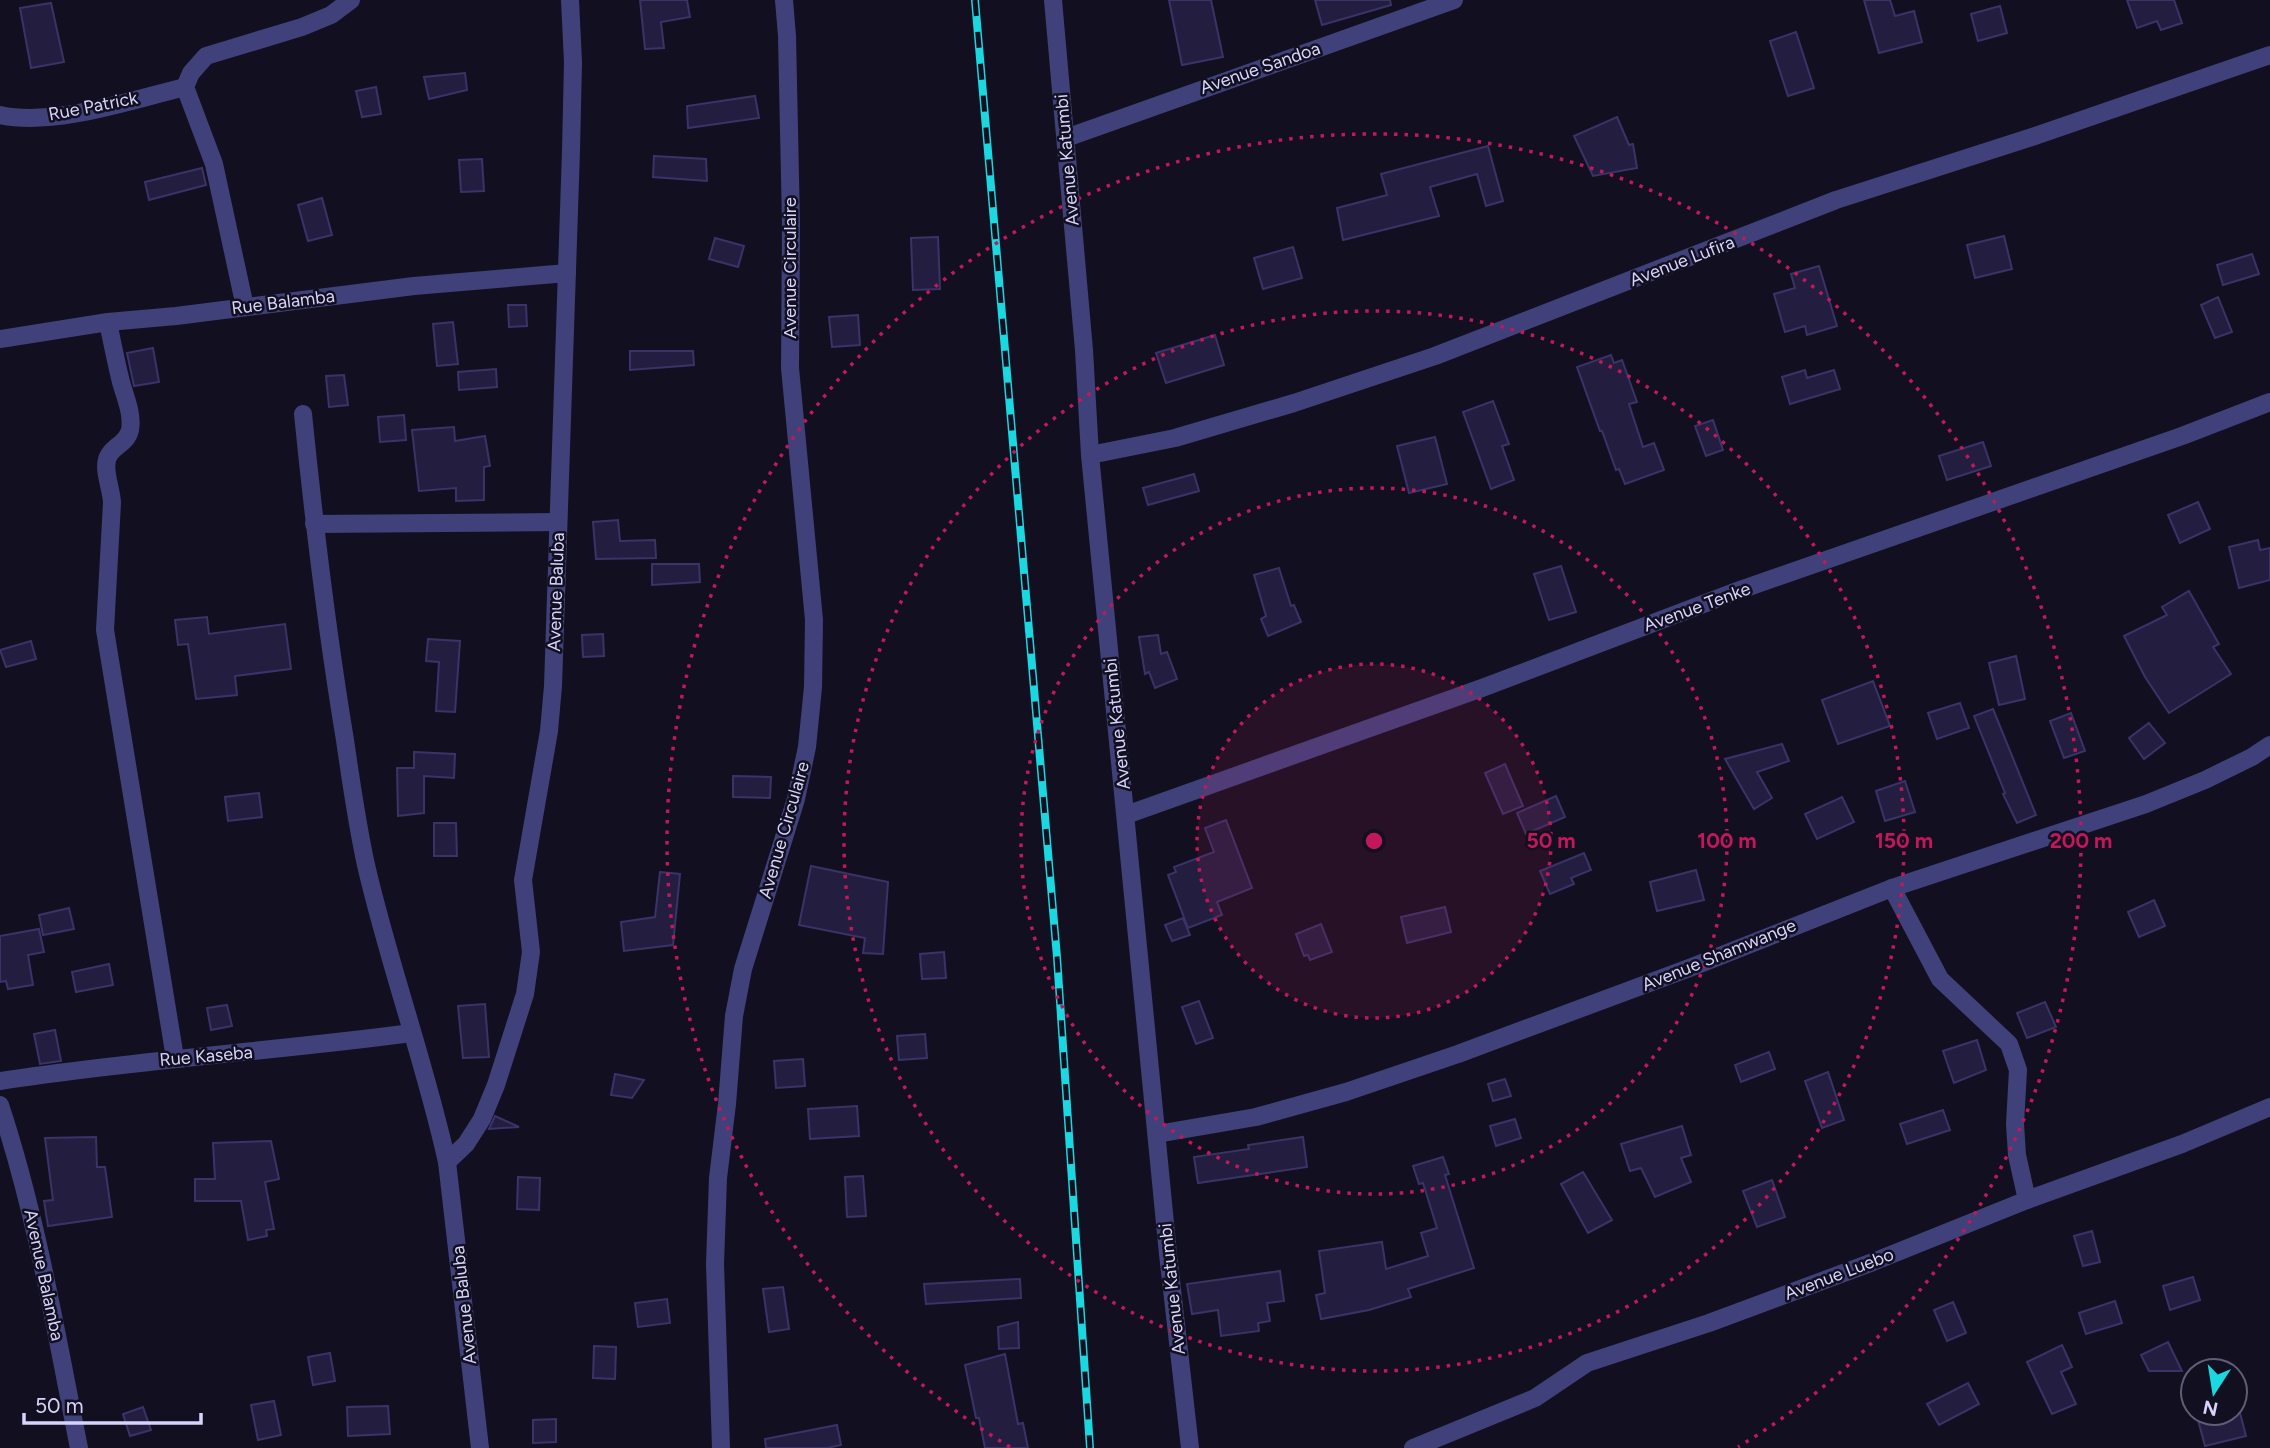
<svg xmlns="http://www.w3.org/2000/svg" width="2270" height="1448" font-family="Figtree,sans-serif">
<style>
.building{fill:#231e3f;stroke:#3a3368;stroke-width:2}
.lines{fill:none;stroke-linecap:round;stroke-linejoin:round}
.street{stroke:#40417a;stroke-width:18}
.rail-casing{stroke:#1ad7e0;stroke-width:8}
.rail{stroke:#121020;stroke-width:5;stroke-dasharray:16;stroke-linecap:butt}
.ring{fill:none;stroke:#c2185b;stroke-width:3.5;stroke-dasharray:3.5 7}
.labels{text-anchor:middle;stroke-width:5;stroke-linejoin:round;paint-order:stroke}
.street-label{font-size:18px;fill:#d6d4fa;stroke:#121020}
.centre{fill:#c2185b;stroke:#121020;stroke-width:3.5}
.ring-label{font-size:21px;text-anchor:middle;font-weight:bold;fill:#c2185b;stroke:#121020;stroke-width:5;stroke-linejoin:round;paint-order:stroke}
</style>
<rect width="100%" height="100%" fill="#121020"/>
<!-- building -->
<g class="building">
<path d="M640,0H687L690,17L661,22L664,48L645,49Z"/>
<path d="M1169,0H1211L1223,57L1182,65Z"/>
<path d="M1315,0H1390L1391,5L1322,25Z"/>
<path d="M1864,0H1890L1895,16L1914,11L1922,42L1879,53Z"/>
<path d="M2127,0H2174L2182,23L2161,30L2157,21L2137,28Z"/>
<path d="M51,3L64,62L31,68L20,8Z"/>
<path d="M2000,6L2007,33L1978,41L1971,14Z"/>
<path d="M1796,32L1814,88L1788,96L1770,41Z"/>
<path d="M465,73L467,90L429,99L424,77Z"/>
<path d="M376,87L381,114L362,117L356,91Z"/>
<path d="M755,96L759,118L688,128L687,106Z"/>
<path d="M1617,117L1629,145L1633,144L1637,168L1593,176L1574,136Z"/>
<path d="M1488,146L1503,201L1486,206L1477,174L1430,187L1439,216L1343,240L1337,208L1387,195L1381,174Z"/>
<path d="M654,156L706,159L707,181L653,177Z"/>
<path d="M482,159L484,191L461,192L459,160Z"/>
<path d="M202,168L206,185L149,200L145,182Z"/>
<path d="M322,198L332,235L308,241L298,205Z"/>
<path d="M2004,236L2012,269L1975,278L1967,245Z"/>
<path d="M938,237L940,289L913,290L911,238Z"/>
<path d="M715,238L744,246L738,267L709,259Z"/>
<path d="M1293,247L1302,278L1263,289L1254,258Z"/>
<path d="M2252,254L2259,274L2223,285L2217,265Z"/>
<path d="M1819,266L1837,326L1807,335L1805,326L1785,332L1774,294L1795,288L1791,274Z"/>
<path d="M2218,297L2232,332L2215,338L2201,305Z"/>
<path d="M508,305H526L527,326L509,327Z"/>
<path d="M858,315L860,345L832,347L829,317Z"/>
<path d="M453,322L458,364L437,366L433,324Z"/>
<path d="M1215,335L1224,365L1166,383L1156,353Z"/>
<path d="M153,348L159,382L134,386L127,353Z"/>
<path d="M630,351H693L694,365L630,370Z"/>
<path d="M1611,355L1614,363L1622,360L1637,402L1629,404L1643,447L1654,443L1664,470L1625,484L1619,469L1616,470L1602,431H1600L1577,367Z"/>
<path d="M496,369L497,387L459,390L458,372Z"/>
<path d="M1805,370L1807,378L1834,370L1840,389L1790,404L1782,377Z"/>
<path d="M344,375L348,405L329,407L326,376Z"/>
<path d="M1493,401L1509,444L1502,446L1514,480L1491,489L1463,412Z"/>
<path d="M404,415L406,440L380,442L378,417Z"/>
<path d="M1713,420L1723,450L1706,456L1695,426Z"/>
<path d="M454,427L455,441L485,436L490,466L484,467V500L456,501V488L419,491L412,430Z"/>
<path d="M1435,437L1447,484L1409,493L1397,446Z"/>
<path d="M1983,442L1991,466L1947,480L1939,456Z"/>
<path d="M1194,474L1199,491L1148,505L1143,488Z"/>
<path d="M2198,502L2210,529L2180,543L2168,515Z"/>
<path d="M618,520L620,541L655,540L656,558L596,559L593,522Z"/>
<path d="M2258,540L2260,550L2270,548V580L2239,588L2229,547Z"/>
<path d="M652,564H699L700,582L652,585Z"/>
<path d="M1561,566L1576,612L1549,620L1534,574Z"/>
<path d="M1279,568L1291,606L1294,605L1301,622L1268,636L1261,619L1266,616L1254,575Z"/>
<path d="M2189,591L2219,644L2213,647L2231,674L2169,713L2145,677L2124,636L2167,615L2162,607Z"/>
<path d="M207,617L209,634L285,624L291,669L235,676L237,695L196,699L188,644L178,645L175,620Z"/>
<path d="M603,634L604,656L583,657L582,635Z"/>
<path d="M1158,635L1161,654L1167,652L1177,679L1155,688L1149,672L1145,674L1139,637Z"/>
<path d="M428,639L460,641L455,712L436,711L439,662L426,661Z"/>
<path d="M31,641L36,659L6,667L0,650Z"/>
<path d="M2016,656L2025,699L1999,705L1989,663Z"/>
<path d="M1873,681L1890,726L1838,744L1822,700Z"/>
<path d="M1960,703L1969,728L1937,739L1928,713Z"/>
<path d="M1993,709L2036,815L2017,823L2003,794L2005,793L1974,716Z"/>
<path d="M2071,713L2085,751L2064,758L2050,721Z"/>
<path d="M2149,723L2165,743L2144,759L2129,738Z"/>
<path d="M1782,744L1789,761L1757,772L1772,798L1754,809L1725,759Z"/>
<path d="M414,752L455,754L454,778L424,776V813L398,816L397,768H414Z"/>
<path d="M1505,764L1523,806L1503,814L1485,773Z"/>
<path d="M733,776L771,777L770,798L733,797Z"/>
<path d="M1905,781L1915,812L1885,821L1876,791Z"/>
<path d="M259,793L262,817L228,821L225,797Z"/>
<path d="M1556,796L1565,817L1526,834L1517,813Z"/>
<path d="M1842,797L1854,822L1817,839L1805,814Z"/>
<path d="M1226,820L1252,888L1217,902L1222,915L1188,928L1168,875L1176,872L1174,867L1214,852L1205,828Z"/>
<path d="M434,823H456L457,856H434Z"/>
<path d="M1584,853L1591,870L1571,878L1574,884L1550,894L1540,871Z"/>
<path d="M811,866L888,882L883,954L863,953L865,938L799,925Z"/>
<path d="M1696,870L1704,900L1657,911L1650,882Z"/>
<path d="M660,872L680,874L673,945L624,951L621,922L655,917Z"/>
<path d="M2154,900L2165,926L2139,937L2128,912Z"/>
<path d="M1445,907L1451,932L1407,943L1401,917Z"/>
<path d="M69,908L74,929L43,935L39,915Z"/>
<path d="M1183,918L1190,935L1172,941L1165,925Z"/>
<path d="M1321,924L1332,952L1310,960L1308,955L1304,956L1296,934Z"/>
<path d="M39,929L44,952L28,955L33,985L8,989L6,981L0,982V936Z"/>
<path d="M944,952L946,978L922,979L920,954Z"/>
<path d="M109,964L113,985L76,992L72,972Z"/>
<path d="M1199,1001L1213,1038L1196,1044L1182,1007Z"/>
<path d="M2045,1002L2056,1027L2027,1038L2017,1013Z"/>
<path d="M485,1004L489,1057L463,1058L458,1006Z"/>
<path d="M227,1005L232,1026L211,1030L207,1008Z"/>
<path d="M55,1030L61,1061L40,1064L34,1034Z"/>
<path d="M925,1034L927,1058L899,1060L897,1036Z"/>
<path d="M1977,1040L1986,1070L1954,1083L1943,1051Z"/>
<path d="M1769,1052L1775,1069L1741,1082L1735,1065Z"/>
<path d="M803,1059L805,1086L776,1088L774,1061Z"/>
<path d="M1828,1072L1844,1120L1822,1128L1805,1081Z"/>
<path d="M615,1074L644,1080L632,1098L611,1095Z"/>
<path d="M1505,1079L1511,1096L1493,1101L1488,1084Z"/>
<path d="M857,1106L859,1136L810,1139L808,1109Z"/>
<path d="M1943,1110L1950,1130L1907,1144L1900,1124Z"/>
<path d="M495,1116L519,1127L489,1129Z"/>
<path d="M1515,1119L1521,1138L1496,1146L1490,1126Z"/>
<path d="M1682,1126L1691,1155L1681,1158L1691,1182L1655,1197L1641,1168L1630,1171L1621,1144Z"/>
<path d="M96,1137L97,1167H105L112,1217L48,1226L44,1201L53,1200L45,1138Z"/>
<path d="M1303,1137L1307,1167L1198,1183L1194,1157L1249,1149L1248,1145Z"/>
<path d="M271,1141L279,1179L265,1182L274,1229L266,1230L267,1236L248,1240L241,1201H195V1179H215L213,1143Z"/>
<path d="M1443,1157L1449,1174L1445,1175L1474,1268L1408,1289L1411,1297L1369,1310L1321,1319L1316,1295L1325,1293L1319,1251L1382,1242L1386,1269L1428,1256L1421,1233L1437,1228L1423,1183L1419,1184L1413,1166Z"/>
<path d="M1583,1172L1612,1220L1588,1233L1561,1184Z"/>
<path d="M863,1176L866,1216L847,1217L845,1177Z"/>
<path d="M518,1177L540,1178L539,1210L517,1209Z"/>
<path d="M1772,1180L1785,1217L1757,1227L1743,1191Z"/>
<path d="M2092,1231L2100,1262L2083,1266L2074,1236Z"/>
<path d="M1280,1271L1284,1301L1267,1303L1270,1321L1258,1323L1259,1331L1221,1336L1218,1310L1192,1314L1187,1284Z"/>
<path d="M2193,1277L2200,1300L2170,1310L2163,1286Z"/>
<path d="M1020,1279L1021,1298L926,1304L924,1284Z"/>
<path d="M783,1287L789,1329L769,1332L763,1289Z"/>
<path d="M667,1299L670,1323L638,1327L635,1303Z"/>
<path d="M2115,1301L2122,1323L2086,1334L2079,1313Z"/>
<path d="M1953,1302L1966,1333L1947,1341L1934,1310Z"/>
<path d="M1018,1322L1019,1348L999,1349L998,1327Z"/>
<path d="M2168,1342L2182,1371H2149L2141,1355Z"/>
<path d="M2062,1345L2072,1367L2061,1372L2076,1404L2052,1414L2027,1362Z"/>
<path d="M594,1346L616,1347L615,1379L593,1378Z"/>
<path d="M330,1353L335,1381L313,1385L308,1357Z"/>
<path d="M1005,1354L1018,1424L1023,1423L1028,1448H985L979,1418H976L965,1365Z"/>
<path d="M1968,1383L1979,1404L1939,1425L1927,1404Z"/>
<path d="M274,1401L281,1435L258,1440L251,1405Z"/>
<path d="M388,1406L390,1434L348,1436L347,1407Z"/>
<path d="M143,1407L151,1430L130,1436L123,1414Z"/>
<path d="M2239,1409L2246,1436L2205,1446L2198,1420L2225,1413H2235V1410Z"/>
<path d="M556,1419V1442L533,1443V1420Z"/>
<path d="M837,1425L841,1445L827,1448H766L765,1439Z"/>
</g>
<g class="lines">
<!-- street -->
<g class="street">
<path d="M1053,0L1084,350L1090,455L1168,1254L1190,1448"/>
<path d="M0,115C53,127 132,100 185,87"/>
<path d="M1066,138L1454,0"/>
<path d="M245,307L214,164L185,87L191,73L206,56L302,27L331,15L351,0"/>
<path d="M108,322C112,342 116,362 121,382C125,397 133,414 130,430C127,443 115,445 109,455C101,467 112,489 112,503L105,630L175,1058"/>
<path d="M0,339L108,322L176,316L414,286L567,273"/>
<path d="M303,414C314,523 327,632 345,740C351,782 357,824 366,865C389,965 425,1062 447,1162L480,1448"/>
<path d="M1090,455L1175,438L1294,403L1435,356L1836,200L2035,136L2270,55"/>
<path d="M314,524L558,522"/>
<path d="M1126,815L1482,688L1740,590L2182,436L2270,402"/>
<path d="M1892,888L1940,979L2009,1044L2018,1070L2015,1124L2017,1155L2027,1200"/>
<path d="M0,1081C137,1060 275,1051 412,1033"/>
<path d="M0,1105C37,1217 56,1333 79,1448"/>
<path d="M1157,1134L1256,1117L1346,1092L1458,1054L1692,967L1892,888L2146,804L2205,780L2252,757L2270,745"/>
<path d="M447,1162L466,1144L482,1119L496,1085L525,994L531,952L523,880L549,731L553,686L571,151L573,62L570,0"/>
<path d="M721,1448L715,1264L718,1178L727,1104L734,1016L743,969L796,799L807,747L813,687L814,620L790,368L791,224L787,36L784,0"/>
<path d="M1413,1448L1535,1398L1587,1363L1709,1323L1873,1262L2027,1200L2182,1144L2270,1107"/>
</g>
<!-- rail casing -->
<g class="rail-casing">
<path id="rail" d="M975,0L1057,957L1090,1448"/>
</g>
<!-- rail -->
<use href="#rail" class="rail"/>
</g>
<!-- distance rings -->
<circle cx="1374" cy="841" r="177" fill="#c2185b" fill-opacity=".12"/>
<g class="ring">
<circle cx="1374" cy="841" r="177"/>
<circle cx="1374" cy="841" r="353"/>
<circle cx="1374" cy="841" r="530"/>
<path d="M1010 1447A707 707 0 1 1 1738 1447"/>
</g>
<g class="labels">
<!-- street labels -->
<g class="street-label">
<text transform="translate(1260 68) rotate(-19)" y="6">Avenue Sandoa</text>
<text transform="translate(93 106) rotate(-11)" y="6">Rue Patrick</text>
<text transform="translate(1067 160) rotate(-95)" y="6">Avenue Katumbi</text>
<text transform="translate(1682 261) rotate(-21)" y="6">Avenue Lufira</text>
<text transform="translate(790 268) rotate(-90)" y="6">Avenue Circulaire</text>
<text transform="translate(283 302) rotate(-7)" y="6">Rue Balamba</text>
<text transform="translate(556 592) rotate(-88)" y="6">Avenue Baluba</text>
<text transform="translate(1697 607) rotate(-20)" y="6">Avenue Tenke</text>
<text transform="translate(1117 724) rotate(-96)" y="6">Avenue Katumbi</text>
<text transform="translate(784 830) rotate(-74)" y="6">Avenue Circulaire</text>
<text transform="translate(1719 955) rotate(-22)" y="6">Avenue Shamwange</text>
<text transform="translate(206 1056) rotate(-5)" y="6">Rue Kaseba</text>
<text transform="translate(1839 1274) rotate(-21)" y="6">Avenue Luebo</text>
<text transform="translate(44 1275) rotate(78)" y="6">Avenue Balamba</text>
<text transform="translate(1172 1289) rotate(-96)" y="6">Avenue Katumbi</text>
<text transform="translate(464 1305) rotate(-96)" y="6">Avenue Baluba</text>
</g>
</g>
<circle cx="1374" cy="841" r="10" class="centre"/>
<g class="ring-label">
<text x="1551" y="848">50 m</text>
<text x="1727" y="848">100 m</text>
<text x="1904" y="848">150 m</text>
<text x="2081" y="848">200 m</text>
</g>
<!-- north arrow -->
<g transform="translate(2214 1392) rotate(192)"><circle r="33" fill="#121020" stroke="#605e77" stroke-width="2"/>
<path d="M0-5L12 26L0 18L-12 26Z" fill="#1ad7e0"/>
<text y="-10" font-size="19" font-weight="bold" text-anchor="middle" fill="#d6d4fa">N</text>
</g>
<!-- scale -->
<path d="M24 1413v10h177v-10" fill="none" stroke="#d6d4fa" stroke-width="3.5"/>
<text x="35" y="1413" font-size="21" fill="#d6d4fa" stroke="#121020" stroke-width="5" paint-order="stroke">50 m</text>
</svg>
